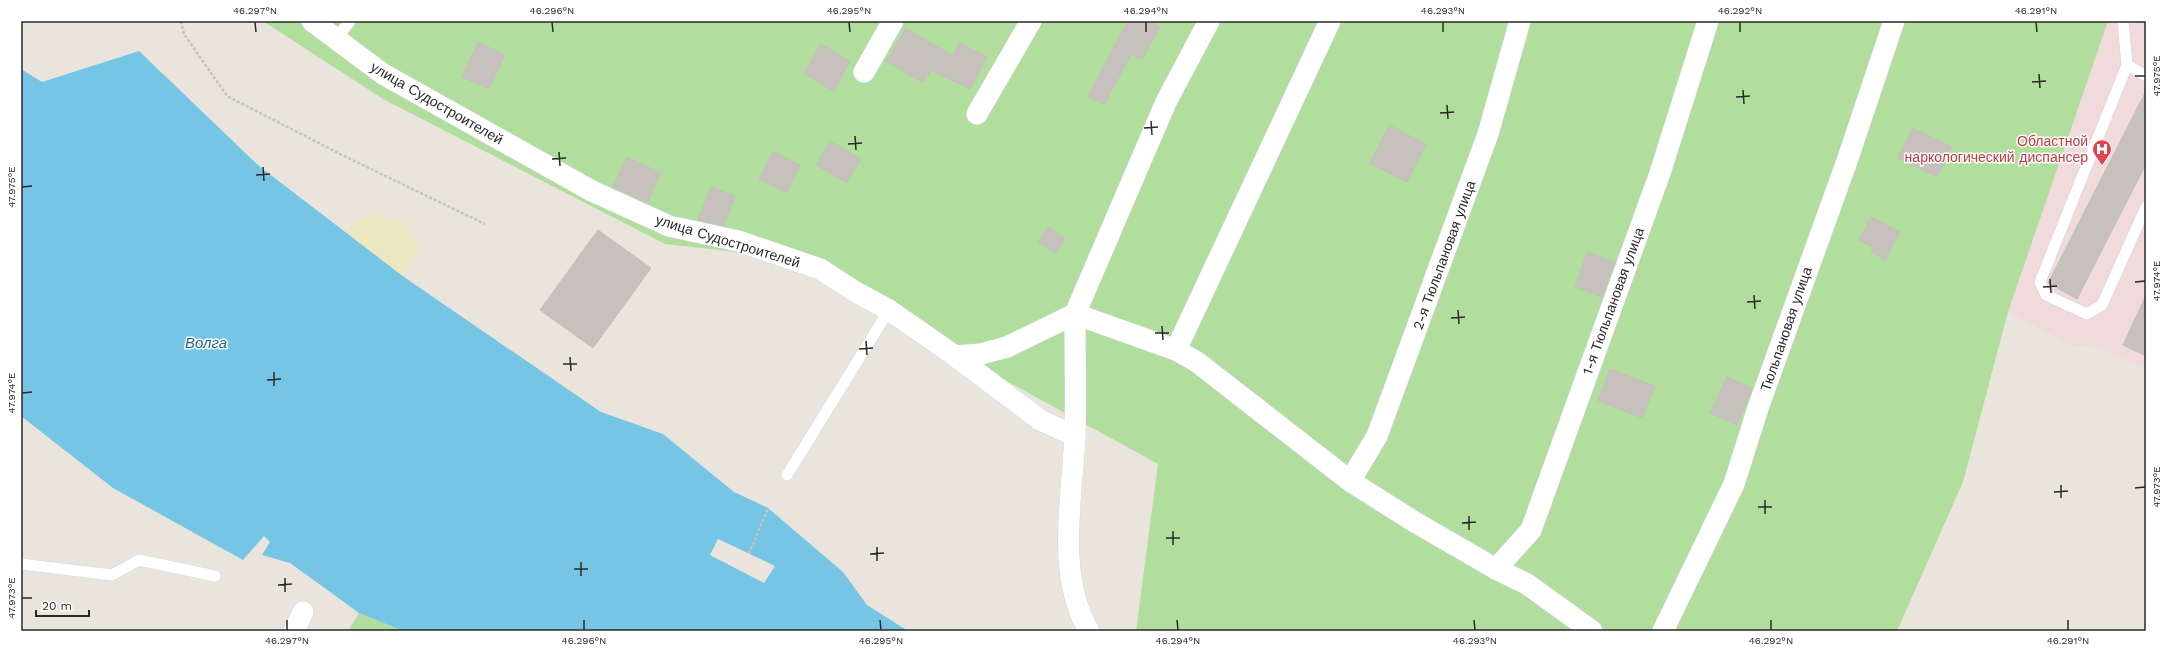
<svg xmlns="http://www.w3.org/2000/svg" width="2167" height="652" font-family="'Work Sans',sans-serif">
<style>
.medical{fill:#f0dadb}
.green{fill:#b1dd9d}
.sand{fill:#ede7c1}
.water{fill:#77c5e4}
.pier{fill:#eae5dc}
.building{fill:#c6c1bc;stroke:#c5c0b6}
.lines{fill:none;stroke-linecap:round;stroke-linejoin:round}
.lane-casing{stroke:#d2d4e1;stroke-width:12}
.street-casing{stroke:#d2d4e1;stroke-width:22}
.path{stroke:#c3c3c3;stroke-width:2.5;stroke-dasharray:3 2;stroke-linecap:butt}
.lane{stroke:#fff;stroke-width:11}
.street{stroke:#fff;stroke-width:21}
.ticks{fill:none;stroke:#292929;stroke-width:1.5}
.labels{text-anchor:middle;stroke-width:3;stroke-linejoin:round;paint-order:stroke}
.street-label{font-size:14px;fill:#292929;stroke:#fff}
.health-label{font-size:14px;fill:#be3a42;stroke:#fff;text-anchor:end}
.water-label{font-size:15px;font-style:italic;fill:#18638e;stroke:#fff}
.neatline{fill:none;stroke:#292929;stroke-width:1.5}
.ticks-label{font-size:10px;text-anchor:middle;fill:#292929}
</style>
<rect width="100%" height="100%" fill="#eae5dc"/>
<!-- medical -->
<path class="medical" d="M2108,21H2146V368L2092,345L2075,347L2008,312Z"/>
<!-- green -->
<g class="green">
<path d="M263,21H2108L2008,312L1963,482L1897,631H1136L1158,464L781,257L665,244L383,99Z"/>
<path d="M359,613L403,631H348Z"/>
</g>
<!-- sand -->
<path class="sand" d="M370,212L405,222L419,249L404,277L344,231Z"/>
<!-- water -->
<path class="water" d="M139,51L259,166L404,277L601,412L663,434L734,492L768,508L843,572L867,605L908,631H403L359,613L290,563L262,555L270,542L264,536L243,560L113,488L21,416V69L42,82Z"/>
<!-- pier -->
<path class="pier" d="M718,539L775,566L764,583L710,555Z"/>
<!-- building -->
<g class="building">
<path d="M1128,21H1150L1160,27L1142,60L1131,54L1104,105L1088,96Z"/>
<path d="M906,28L953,56L959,43L987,57L970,89L931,70L923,83L886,61Z"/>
<path d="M478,42L505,55L489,89L462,77Z"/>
<path d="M821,44L850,61L834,91L804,74Z"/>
<path d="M2146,91V164L2077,299L2048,283Z"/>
<path d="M1389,125L1426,144L1407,182L1370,163Z"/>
<path d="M1913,128L1952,147L1937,177L1898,158Z"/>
<path d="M830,141L861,159L847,183L816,165Z"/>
<path d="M773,151L800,165L786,193L759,179Z"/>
<path d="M627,157L661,173L647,203L613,187Z"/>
<path d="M711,187L735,196L724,226L698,220Z"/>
<path d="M1871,217L1900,232L1885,260L1871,252L1873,247L1859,240Z"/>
<path d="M1048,227L1065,239L1056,253L1038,242Z"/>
<path d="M598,230L651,268L593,348L540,310Z"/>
<path d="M1587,252L1615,262L1602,297L1575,287Z"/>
<path d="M2146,295V356L2123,345Z"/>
<path d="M1610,369L1655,386L1642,418L1598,401Z"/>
<path d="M1727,377L1752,388L1737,425L1710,413Z"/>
</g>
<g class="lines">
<!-- lane casing -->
<g class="lane-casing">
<g id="lane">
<path d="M2123,21L2127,65L2040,282L2046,295L2087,314L2102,305L2146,207"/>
<path d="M336,39L350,21"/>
<path d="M2127,65L2146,76"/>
<path d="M787,475L889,310"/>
<path d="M21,564L112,575L139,560L215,576"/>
</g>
</g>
<!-- street casing -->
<g class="street-casing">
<g id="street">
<path d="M312,21L383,74L592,191L669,226L738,241L820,269L854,291L889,310L955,356L1040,420L1075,436"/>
<path d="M864,72L893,21"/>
<path d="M977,114L1031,21"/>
<path d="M1176,350L1330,21"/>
<path d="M955,356L981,354L1007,347L1075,314L1166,102L1209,21"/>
<path d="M1350,481L1377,436L1488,134L1520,21"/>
<path d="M1496,569L1531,530L1660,173L1708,21"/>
<path d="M294,631L303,612"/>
<path d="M1089,631C1056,576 1072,498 1075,436C1076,396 1075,355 1075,314L1176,350L1197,362L1350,481L1413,521L1496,569L1527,584L1592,631"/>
<path d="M1663,631L1734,484L1758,408L1847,161L1894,21"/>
</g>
</g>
<!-- path -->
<g class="path">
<path d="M181,21L184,34L227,96L344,156L485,224"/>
<path d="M749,554L768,508"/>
</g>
<!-- lane -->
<use href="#lane" class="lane"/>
<!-- street -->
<use href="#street" class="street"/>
</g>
<!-- ticks -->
<path class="ticks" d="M255,22L256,32M552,22L553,32M849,22L850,32M1146,22V32M1443,22V32M1740,22V32M2036,22L2037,32M2039,74L2040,88M2135,76H2145M2032,82L2046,81M1743,90L1744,104M1736,97L1750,96M1447,105L1448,119M1440,113L1454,112M1151,121L1152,135M1144,128L1158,127M855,136L856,150M848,144L862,143M559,152L560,166M552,159L566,158M263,167L264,181M256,175L270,174M22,187L32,186M2050,279L2051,293M2135,282L2145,281M2043,287L2057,286M1754,295L1755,309M1747,302L1761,301M1458,310L1459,324M1451,318L1465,317M1162,326L1163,340M1155,333H1169M866,341L867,355M859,349L873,348M570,357L571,371M563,364H577M274,372V386M267,380L281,379M22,393L32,392M2061,485V498M2135,488L2145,487M2054,492L2068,491M1765,500V514M1758,507H1772M1469,516V530M1462,523L1476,522M1173,531V545M1166,538H1180M877,547V561M870,554L884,553M581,562V576M574,569H588M285,578V592M278,585L292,584M22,598H32M287,620V630M584,620V630M880,620L881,630M1177,620L1178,630M1474,620L1475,630M1771,620V630M2068,620V630"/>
<!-- icons -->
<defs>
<g id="hospital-pin" transform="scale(1)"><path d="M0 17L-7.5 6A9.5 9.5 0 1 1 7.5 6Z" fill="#e0444e" stroke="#fff"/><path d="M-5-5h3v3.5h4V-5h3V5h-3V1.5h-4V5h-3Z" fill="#fff"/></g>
</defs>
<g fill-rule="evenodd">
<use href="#hospital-pin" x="2102" y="149"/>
</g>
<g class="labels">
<!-- street labels -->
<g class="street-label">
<text transform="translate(437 103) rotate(30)" y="5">улица Судостроителей</text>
<text transform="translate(728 241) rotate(17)" y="5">улица Судостроителей</text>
<text transform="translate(1444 255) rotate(-70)" y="5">2-я Тюльпановая улица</text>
<text transform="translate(1613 301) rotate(-70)" y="5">1-я Тюльпановая улица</text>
<text transform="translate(1786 329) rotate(-71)" y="5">Тюльпановая улица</text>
</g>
<!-- health labels -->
<g class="health-label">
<text x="2088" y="146">Областной<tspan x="2088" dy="16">наркологический диспансер</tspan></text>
</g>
<!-- water labels -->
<g class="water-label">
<text x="206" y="348">Волга</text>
</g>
</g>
<!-- border -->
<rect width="2167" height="652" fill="none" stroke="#ffffff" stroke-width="44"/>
<!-- scale -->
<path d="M36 610v6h53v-6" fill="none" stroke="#292929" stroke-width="2"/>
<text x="42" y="610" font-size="12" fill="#292929" stroke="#ffffff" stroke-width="3" paint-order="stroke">20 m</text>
<rect x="22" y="22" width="2123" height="608" class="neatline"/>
<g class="ticks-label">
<text x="255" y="14">46.297°N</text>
<text x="552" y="14">46.296°N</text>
<text x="849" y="14">46.295°N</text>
<text x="1146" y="14">46.294°N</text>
<text x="1443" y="14">46.293°N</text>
<text x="1740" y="14">46.292°N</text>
<text x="2036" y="14">46.291°N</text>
<text transform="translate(2156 76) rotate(-90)" y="4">47.975°E</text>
<text transform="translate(11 187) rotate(-90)" y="4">47.975°E</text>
<text transform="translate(2156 281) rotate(-90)" y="4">47.974°E</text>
<text transform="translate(11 393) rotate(-90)" y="4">47.974°E</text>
<text transform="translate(2156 487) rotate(-90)" y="4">47.973°E</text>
<text transform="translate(11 598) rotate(-90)" y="4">47.973°E</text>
<text x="287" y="644">46.297°N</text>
<text x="584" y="644">46.296°N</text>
<text x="881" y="644">46.295°N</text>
<text x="1178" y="644">46.294°N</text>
<text x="1475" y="644">46.293°N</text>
<text x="1771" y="644">46.292°N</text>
<text x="2068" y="644">46.291°N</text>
</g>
</svg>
